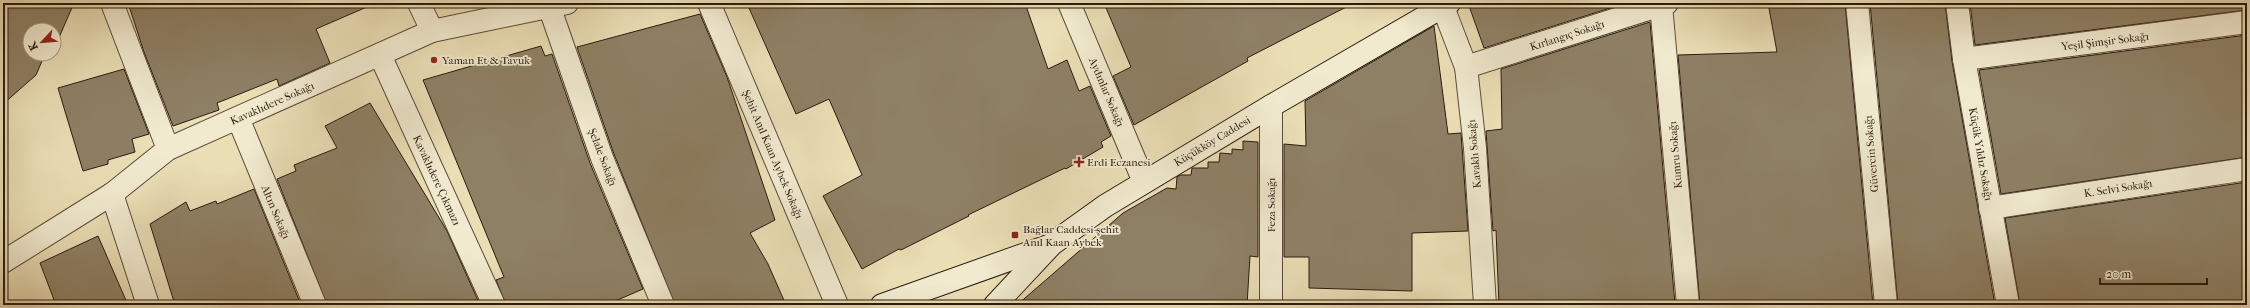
<svg xmlns="http://www.w3.org/2000/svg" width="2250" height="308" font-family="'IM FELL French Canon',serif">
<style>
.building{fill:#8e8065;stroke:#2b1a0f}
.lines{fill:none;stroke-linecap:round;stroke-linejoin:round}
.street-casing{stroke:#5b4b38;stroke-width:24}
.secondary-casing{stroke:#2b1a0f;stroke-width:24}
.street{stroke:#f1eacf;stroke-width:22}
.secondary{stroke:#f1eacf;stroke-width:22}
.poi-dot{fill:#8f2418;stroke:#f1eacf;stroke-width:1.5}
.labels{text-anchor:middle;stroke-width:3.5;stroke-linejoin:round;paint-order:stroke}
.street-label{font-size:11px;fill:#2b1a0f;stroke:#f1eacf}
.poi-label{font-size:11px;fill:#2b1a0f;stroke:#f1eacf;text-anchor:start}
</style>
<rect width="100%" height="100%" fill="#eadeb5"/>
<filter id="stains"><feTurbulence type="fractalNoise" baseFrequency=".005" numOctaves="4"/><feColorMatrix values="0 0 0 0 .2 0 0 0 0 .09 0 0 0 0 .02 0 0 0 .5 -.17"/></filter>
<radialGradient id="worn" r=".72"><stop offset=".6" stop-color="#630" stop-opacity="0"/><stop offset="1" stop-color="#630" stop-opacity=".3"/></radialGradient>
<!-- building -->
<g class="building">
<path d="M3,3H74L54,49V30H30V54H45L36,75L3,104Z"/>
<path d="M128,3H376L316,29L330,63L279,86L277,79L217,103L219,110L173,126L144,52Z"/>
<path d="M778,3H1025L1048,69L1067,60L1079,91L1090,86L1111,136L1101,142L1103,147L1066,169L1065,168L968,215L969,216L901,250L899,249L862,269L823,196L862,175L829,99L796,114L749,8Z"/>
<path d="M1104,3H1354L1247,58L1248,61L1134,125L1113,76L1131,67Z"/>
<path d="M1468,3H1626L1484,48Z"/>
<path d="M1768,3H1845L1873,305H1700L1678,55L1777,52Z"/>
<path d="M1870,3H1945L1952,61L1995,305H1898Z"/>
<path d="M1970,3H2247V10L1975,45Z"/>
<path d="M700,14L727,77L775,220L750,233L768,264L786,305H675L614,154L577,47Z"/>
<path d="M1650,22L1675,305H1499L1496,230L1493,231L1486,131L1502,129L1501,69Z"/>
<path d="M1434,26L1448,134L1461,133L1468,231L1412,233V291L1309,288V257H1284V144L1306,146L1305,101Z"/>
<path d="M2247,35V157L2001,194L1979,70Z"/>
<path d="M541,46L545,56L552,54L590,163L643,289L606,305H506L496,280L504,277L423,80Z"/>
<path d="M124,69L149,134L132,139L135,152L108,160V164L83,171L58,88Z"/>
<path d="M370,103L447,231L480,305H327L277,179L296,171L294,165L337,148L325,126Z"/>
<path d="M1243,141L1258,142V257L1250,256L1247,305H1017L1123,213L1167,188L1176,189L1177,177L1181,175H1191L1192,168H1208V162H1219L1220,153L1232,154V149L1243,150Z"/>
<path d="M2247,182V305H2020L2005,218Z"/>
<path d="M254,189L301,305H175L150,224L186,202L190,211L216,201L217,204Z"/>
<path d="M98,236L128,305H56L40,263Z"/>
</g>
<g class="lines">
<!-- street casing -->
<g class="street-casing">
<g id="street">
<path d="M112,3L168,149"/>
<path d="M419,3L432,31"/>
<path d="M709,3L837,305"/>
<path d="M1069,3L1144,182"/>
<path d="M1857,3L1886,305"/>
<path d="M1957,3L1964,59L2008,305"/>
<path d="M1661,5L1688,305"/>
<path d="M549,6L602,158L663,305"/>
<path d="M1443,7L1466,67L1475,148L1485,305"/>
<path d="M380,55L494,305"/>
<path d="M1964,59L2247,22"/>
<path d="M1466,67L1667,3"/>
<path d="M238,118L315,305"/>
<path d="M112,194L148,305"/>
<path d="M1990,208L2247,169"/>
<path d="M3,262L112,194L168,149L432,31L567,3"/>
<path d="M1271,305V106"/>
</g>
</g>
<!-- secondary casing -->
<g class="secondary-casing">
<g id="secondary">
<path d="M882,305L1048,246"/>
<path d="M995,305L1052,244L1105,206L1271,106L1449,3"/>
</g>
</g>
<!-- street -->
<use href="#street" class="street"/>
<!-- secondary -->
<use href="#secondary" class="secondary"/>
</g>
<!-- markers -->
<g class="poi-dot">
<circle cx="434" cy="60" r="4"/>
<path d="M1077 156h4v4h4v4h-4v4h-4v-4h-4v-4h4z"/>
<rect x="1011" y="231" width="8" height="8" rx="2"/>
</g>
<g class="labels">
<!-- street labels -->
<g class="street-label">
<text transform="translate(1567 35) rotate(-18)" y="4">Kırlangıç Sokağı</text>
<text transform="translate(2105 41) rotate(-7)" y="4">Yeşil Şimşir Sokağı</text>
<text transform="translate(1107 92) rotate(67)" y="4">Aydınlar Sokağı</text>
<text transform="translate(272 103) rotate(-24)" y="4">Kavaklıdere Sokağı</text>
<text transform="translate(1212 141) rotate(-31)" y="4">Küçükköy Caddesi</text>
<text transform="translate(773 154) rotate(67)" y="4">Şehit Anıl Kaan Aybek Sokağı</text>
<text transform="translate(1474 154) rotate(-95)" y="4">Kavaklı Sokağı</text>
<text transform="translate(1871 154) rotate(-95)" y="4">Güvercin Sokağı</text>
<text transform="translate(1981 154) rotate(80)" y="4">Küçük Yıldız Sokağı</text>
<text transform="translate(1675 155) rotate(-95)" y="4">Kumru Sokağı</text>
<text transform="translate(603 157) rotate(69)" y="4">Şelale Sokağı</text>
<text transform="translate(437 180) rotate(65)" y="4">Kavaklıdere Çıkmazı</text>
<text transform="translate(2118 188) rotate(-9)" y="4">K. Selvi Sokağı</text>
<text transform="translate(1271 205) rotate(-90)" y="4">Feza Sokağı</text>
<text transform="translate(276 212) rotate(67)" y="4">Altın Sokağı</text>
</g>
<!-- poi labels -->
<g class="poi-label">
<text x="442" y="64">Yaman Et &amp; Tavuk</text>
<text x="1087" y="166">Erdi Eczanesi</text>
<text x="1023" y="233">Bağlar Caddesi-şehit<tspan x="1023" dy="13">Anıl Kaan Aybek</tspan></text>
</g>
</g>
<!-- margin -->
<rect width="2250" height="308" fill="none" stroke="#eadeb5" stroke-width="16"/>
<rect x="4" y="4" width="2242" height="300" fill="none" stroke="#2b1a0f" stroke-width="2"/>
<rect x="8" y="8" width="2234" height="292" fill="none" stroke="#2b1a0f"/>
<!-- north arrow -->
<g transform="translate(42 42) rotate(244)"><circle r="19" fill="#f1eacf" stroke="#a29782"/>
<path d="M0-3L7 15L0 10L-7 15Z" fill="#8f2418"/>
<text y="-6" font-size="11" font-weight="bold" text-anchor="middle" fill="#2b1a0f">K</text>
</g>
<!-- scale -->
<path d="M2100 278v6h107v-6" fill="none" stroke="#2b1a0f" stroke-width="2"/>
<text x="2106" y="278" font-size="12" fill="#2b1a0f" stroke="#f1eacf" stroke-width="3" paint-order="stroke">20 m</text>
<rect width="100%" height="100%" filter="url(#stains)"/>
<rect width="100%" height="100%" fill="url(#worn)"/>
</svg>
